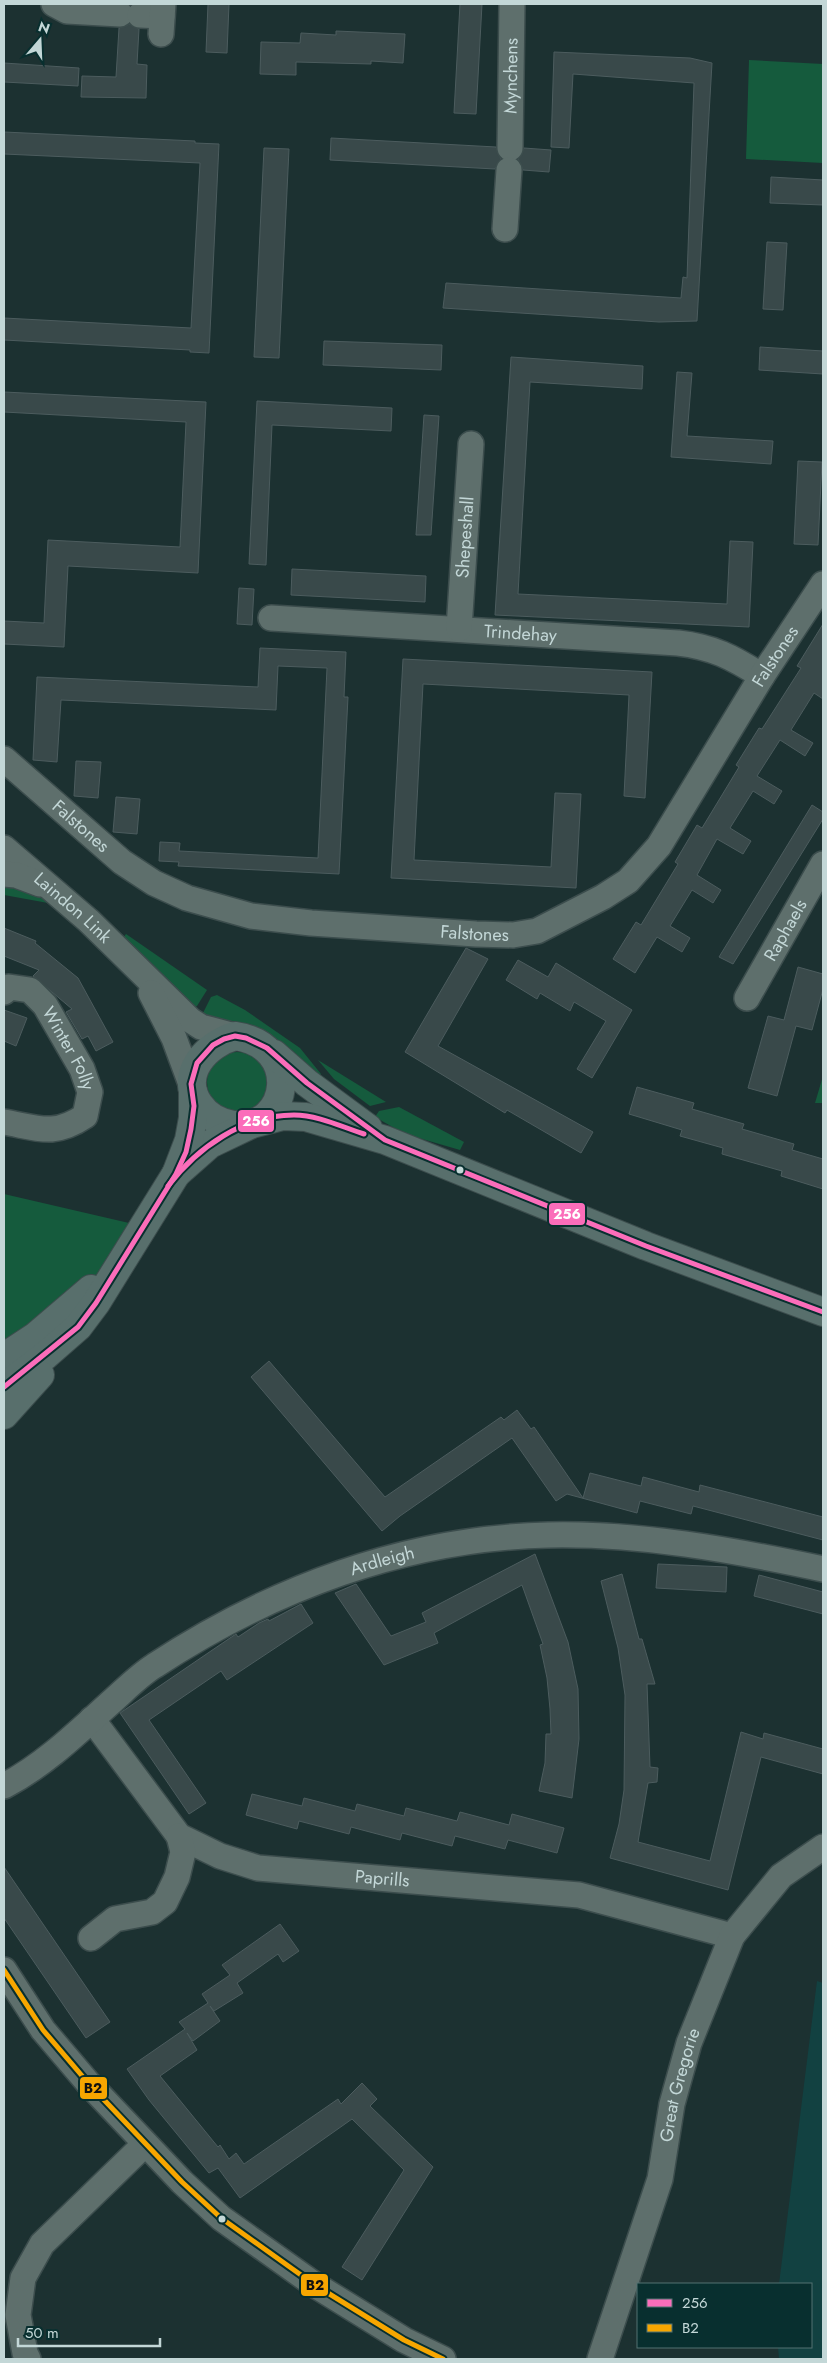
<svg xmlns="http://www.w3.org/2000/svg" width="827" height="2363" font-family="Jost,sans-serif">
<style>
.built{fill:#124141}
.green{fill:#155b3d}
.building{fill:#39494a;stroke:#4c5c5e}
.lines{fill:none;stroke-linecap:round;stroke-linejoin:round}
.minor-casing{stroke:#3c4d4d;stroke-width:28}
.major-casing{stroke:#3c4d4d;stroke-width:30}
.minor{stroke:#5e6f6c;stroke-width:25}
.major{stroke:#586f6c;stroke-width:28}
.bus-1-casing{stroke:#082f2f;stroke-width:9}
.bus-2-casing{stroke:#082f2f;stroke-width:9}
.bus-1{stroke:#fb6dba;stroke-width:5}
.bus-2{stroke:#f7a600;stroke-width:5}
.bus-dot{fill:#c3d7d7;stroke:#082f2f;stroke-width:2}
.labels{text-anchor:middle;stroke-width:5;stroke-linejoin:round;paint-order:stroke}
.street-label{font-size:18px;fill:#c3d7d7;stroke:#082f2f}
.line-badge{stroke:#082f2f;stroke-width:2}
.badge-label{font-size:14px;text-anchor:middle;font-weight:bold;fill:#fff}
.pale-badge-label{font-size:14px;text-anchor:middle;font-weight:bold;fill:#111}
</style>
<rect width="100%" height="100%" fill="#1c3131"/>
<!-- built -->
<path class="built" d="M817,1981L823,1983V2359H779L778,2347H811V2284H779Z"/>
<!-- green -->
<g class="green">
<path d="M749,60L823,64V163L746,159Z"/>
<path d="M4,884L38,895L48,903L4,895Z"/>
<path d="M126,934L207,990L197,1006L190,1010L123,938Z"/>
<path d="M217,995L245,1010L300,1048L321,1074L319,1077L265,1032L202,1015L211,997Z"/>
<circle cx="237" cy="1082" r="30"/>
<path d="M318,1060L386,1102L370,1106L334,1079Z"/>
<path d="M823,1076V1103H815Z"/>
<path d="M399,1107L464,1142L460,1150L405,1134L375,1117L379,1111Z"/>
<path d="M4,1194L142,1226L123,1256L4,1357Z"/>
</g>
<!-- building -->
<g class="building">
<path d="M208,4H229L227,53L206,52Z"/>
<path d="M460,4H482L476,114L454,113Z"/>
<path d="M130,24L139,29L137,64L147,65L146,98L81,97L82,76L116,77L119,28Z"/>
<path d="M336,31L405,34L403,63L371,61V64L296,62V75L260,74L261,42L300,43L301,33L336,35Z"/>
<path d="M554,52L690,58L712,63L697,321L659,322L443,308L446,283L681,298L683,277L687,278L694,83L573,74L569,148L551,147Z"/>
<path d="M4,63L79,68L78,86L4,82Z"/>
<path d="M4,132L195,141V143L219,144L209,353L190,352V350L4,340V318L191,328L200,163L4,154Z"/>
<path d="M331,138L496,147L501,159L495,169L330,160Z"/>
<path d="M264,148L289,149L279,358L254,357Z"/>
<path d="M524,148L551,150L549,172L523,170L518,159Z"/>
<path d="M771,177L823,180V205L770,203Z"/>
<path d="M767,242L787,243L783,310L763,309Z"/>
<path d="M324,341L442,345L441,370L323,365Z"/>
<path d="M760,347L823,351V374L759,370Z"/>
<path d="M511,357L643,366L642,389L530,382L518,594L727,604L730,541L753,542L749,627L495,615Z"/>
<path d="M677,372L692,373L687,436L773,441L771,464L671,457Z"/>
<path d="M4,392L206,402L198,573L68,566L64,647L4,644V621L44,623L48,540L180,547L186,422L4,412Z"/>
<path d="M257,401L392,408L391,431L272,425L266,565L249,564Z"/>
<path d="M424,415L439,416L431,535H416Z"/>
<path d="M798,461L822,462L818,545L794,544Z"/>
<path d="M292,569L426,576L425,602L291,595Z"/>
<path d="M239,588L254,589L252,625L237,624Z"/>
<path d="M823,624V699L814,693L791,730L813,743L805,756L780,740L757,776L782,791L774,804L753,791L730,828L751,841L743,854L717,839L697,875L721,890L713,903L692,890L670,926L690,938L682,952L657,937L635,973L613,959L636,922L641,925L678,864L675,862L697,825L702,828L739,767L736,765L759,728L762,729L801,668L797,666Z"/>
<path d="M260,648L346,652L344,697H348L339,874L178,866L179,862L159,861L160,842L180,843L179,851L318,858L327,668L278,666L276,710L61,700L57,762L33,760L37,677L258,687Z"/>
<path d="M403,659L652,672L645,798L624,796L629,695L423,684L414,860L551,867L555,793L581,794L576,888L391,878Z"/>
<path d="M76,761L101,762L98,798L74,796Z"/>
<path d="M116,797L140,799L137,834L113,832Z"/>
<path d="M812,805L823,812V819L733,964L719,957Z"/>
<path d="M4,928L36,941L35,943L78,978L113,1042L96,1051L88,1036L82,1039L66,1012L72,1009L33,976L39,970L4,956Z"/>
<path d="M466,948L488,959L438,1046L593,1132L581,1153L507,1110L505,1113L405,1052Z"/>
<path d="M518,960L548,977L556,963L632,1010L592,1078L577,1069L606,1021L574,1002L570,1011L540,993L537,999L506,980Z"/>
<path d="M798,967L823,974V989L812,1030L796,1026L777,1096L748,1088L768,1016L784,1020Z"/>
<path d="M4,1010L27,1018L16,1046L4,1041Z"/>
<path d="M637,1087L694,1103L692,1109L744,1124L742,1129L794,1144L792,1150L823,1159V1189L781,1176L782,1171L722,1154L723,1148L680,1136L682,1130L629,1114Z"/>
<path d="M269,1361L385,1497L501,1417L504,1420L517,1410L531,1429L534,1427L583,1498L590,1473L641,1486L643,1477L699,1492L700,1485L823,1517V1540L693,1506L691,1514L640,1501L637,1513L567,1494L556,1501L512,1438L400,1516L382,1531L251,1377Z"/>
<path d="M535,1554L568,1642L578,1689L579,1739L572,1798L539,1791L545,1763L546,1734H551L550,1709L547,1678L540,1645L543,1644L522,1585L434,1633L438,1643L384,1665L335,1593L356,1584L391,1636L426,1622L422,1613Z"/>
<path d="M658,1564L727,1567L726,1592L656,1588Z"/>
<path d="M622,1574L639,1639H642L655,1684H647L650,1767L658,1768L657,1782L648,1783L638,1842L710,1861L741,1732L763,1739L764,1733L823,1749V1774L761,1757L728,1890L610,1858L619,1824L624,1790L625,1695L618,1648L601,1581Z"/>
<path d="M759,1575L823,1592V1614L754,1596Z"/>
<path d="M301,1604L313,1623L227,1680L221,1671L149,1720L206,1803L189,1814L120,1713L230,1638L236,1634L238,1637L259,1623L268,1619L269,1621Z"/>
<path d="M252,1794L302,1806L304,1798L355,1811L357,1804L404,1816L406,1808L457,1821L460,1812L509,1825L512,1814L564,1828L557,1853L508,1840L505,1849L455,1836L452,1846L402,1833L400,1840L351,1827L349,1834L299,1821L297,1829L246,1815Z"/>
<path d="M4,1867L110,2022L86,2038L4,1918Z"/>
<path d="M280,1924L299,1951L283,1962L278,1954L237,1983L243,1993L214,2011L210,2006L220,2021L193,2041L187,2033L197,2050L160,2076L218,2147L220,2145L229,2159L236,2153L244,2164L338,2099L341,2104L362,2083L377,2099L370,2106L433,2167L362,2280L342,2267L404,2170L352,2119L240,2198L218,2168L209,2173L149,2100L127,2069L185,2029L179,2022L208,2003L202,1994L230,1975L222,1965Z"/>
</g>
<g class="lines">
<!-- minor casing -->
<g class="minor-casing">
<g id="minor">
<path d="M54,4L67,11L120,14"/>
<path d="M140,15L162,16"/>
<path d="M161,34L163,4"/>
<path id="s1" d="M510,148L512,4"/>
<path d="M505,229L509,170"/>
<path id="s2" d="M271,618L678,643C713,647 732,657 762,676"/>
<path id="s3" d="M459,629L471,444"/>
<path id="s4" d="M4,759L122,862L154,883L187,898L251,916L311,923L476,934L513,935L537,931L603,897L628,881L659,846L762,676L823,584"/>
<path id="s5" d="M4,848L89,921L190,1020L201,1027L235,1036"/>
<path d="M4,874L16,875L40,884"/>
<path id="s6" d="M4,992L9,987L30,990L45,1005L82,1069L90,1092L85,1116C54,1137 38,1128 4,1122"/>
<path d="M151,993L174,1038L191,1084"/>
<path id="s7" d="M747,998L823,864"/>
<path id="s8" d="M92,1719L179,1836L220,1856L258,1868L579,1895L732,1936"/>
<path id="s9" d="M4,1786C44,1765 76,1734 109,1704C124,1691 138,1676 154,1666C271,1589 406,1538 548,1535C640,1533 733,1550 823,1569"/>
<path d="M91,1938L115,1919L152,1912L165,1902L177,1877L183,1852L179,1836"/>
<path d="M4,1970L43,2030L89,2084L182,2182L221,2218L315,2285L404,2340L443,2359"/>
<path d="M28,2359L25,2353L18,2315L23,2278L42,2244L145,2144"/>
<path id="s10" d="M600,2359L660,2179L672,2104L689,2043L732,1936L781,1876L823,1847"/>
</g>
</g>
<!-- major casing -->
<g class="major-casing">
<g id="major">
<path d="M235,1036C302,1045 291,1130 234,1125C220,1123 207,1116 199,1104C178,1074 207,1044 235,1036Z"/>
<path d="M274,1054L307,1083L368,1128"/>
<path d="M176,1174L210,1144L252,1124L283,1116L306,1117L385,1140L646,1246L823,1312"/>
<path d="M4,1357L36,1336L91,1289"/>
<path d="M4,1387L46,1355L78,1327L96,1303L176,1174L189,1140L193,1118V1092"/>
<path d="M4,1415L40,1375"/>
</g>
</g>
<!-- minor -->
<use href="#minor" class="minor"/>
<!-- major -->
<use href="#major" class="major"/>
<!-- bus-1 casing -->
<g class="bus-1-casing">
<g id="bus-1">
<path d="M168,1186C197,1148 243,1115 294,1115C318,1115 342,1127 364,1134"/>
<path d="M4,1387L78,1327L96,1303L176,1174L186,1152L191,1129L194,1106L191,1084L197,1063L213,1045L224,1039L235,1036L246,1038L267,1048L307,1083L385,1140L646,1246L823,1312"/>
</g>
</g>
<!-- bus-2 casing -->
<g class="bus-2-casing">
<path id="bus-2" d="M4,1970L43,2030L89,2084L182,2182L221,2218L315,2285L404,2340L443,2359"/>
</g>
<!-- bus-1 -->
<use href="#bus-1" class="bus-1"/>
<!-- bus-2 -->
<use href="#bus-2" class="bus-2"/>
</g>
<!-- markers -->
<g class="bus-dot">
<circle cx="460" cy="1170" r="4.5"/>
<circle cx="222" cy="2219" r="4.5"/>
</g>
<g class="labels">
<!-- street labels -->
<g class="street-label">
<text dy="6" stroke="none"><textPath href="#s1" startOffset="72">Mynchens</textPath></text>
<text dy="6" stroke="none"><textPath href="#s3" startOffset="92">Shepeshall</textPath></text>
<text dy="6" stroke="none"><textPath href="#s2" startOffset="250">Trindehay</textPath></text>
<text dy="6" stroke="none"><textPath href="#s4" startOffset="958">Falstones</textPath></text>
<text dy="6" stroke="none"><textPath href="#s4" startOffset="102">Falstones</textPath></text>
<text dy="6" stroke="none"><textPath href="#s5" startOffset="91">Laindon Link</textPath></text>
<text dy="6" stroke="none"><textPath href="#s7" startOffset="78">Raphaels</textPath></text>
<text dy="6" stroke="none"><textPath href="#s4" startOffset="522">Falstones</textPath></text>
<text dy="6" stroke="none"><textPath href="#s6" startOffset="99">Winter Folly</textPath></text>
<text dy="6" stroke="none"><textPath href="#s9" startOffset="445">Ardleigh</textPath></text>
<text dy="6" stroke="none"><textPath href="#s8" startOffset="356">Paprills</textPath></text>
<text dy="6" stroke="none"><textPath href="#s10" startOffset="286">Great Gregorie</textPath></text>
</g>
</g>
<g class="line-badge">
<rect x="237" y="1109" width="38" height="24" rx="5" fill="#fb6dba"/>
<rect x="548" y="1202" width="38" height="24" rx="5" fill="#fb6dba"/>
<rect x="79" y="2076" width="29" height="24" rx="5" fill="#f7a600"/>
<rect x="300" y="2273" width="29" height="24" rx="5" fill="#f7a600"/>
</g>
<g class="badge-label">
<text x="256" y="1126">256</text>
<text x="567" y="1219">256</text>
</g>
<g class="pale-badge-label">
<text x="93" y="2093">B2</text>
<text x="315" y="2290">B2</text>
</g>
<!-- border -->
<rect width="827" height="2363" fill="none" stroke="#c3d7d7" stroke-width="10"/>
<!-- legend -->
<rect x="637" y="2283" width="175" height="65" fill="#082f2f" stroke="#537272"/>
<rect x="647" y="2299" width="25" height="8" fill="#fb6dba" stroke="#537272"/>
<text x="682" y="2308" font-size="15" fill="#c3d7d7">256</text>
<rect x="647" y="2324" width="25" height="8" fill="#f7a600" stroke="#537272"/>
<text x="682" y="2333" font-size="15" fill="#c3d7d7">B2</text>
<!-- north arrow -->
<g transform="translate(40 40) rotate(19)" stroke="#082f2f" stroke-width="4" paint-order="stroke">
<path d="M0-4L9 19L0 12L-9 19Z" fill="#c3d7d7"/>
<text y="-8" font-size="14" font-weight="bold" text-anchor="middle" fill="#c3d7d7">N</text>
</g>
<!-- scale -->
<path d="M18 2338v8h142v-8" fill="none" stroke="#c3d7d7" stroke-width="2.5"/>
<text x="25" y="2338" font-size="15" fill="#c3d7d7" stroke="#082f2f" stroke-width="4" paint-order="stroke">50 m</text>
</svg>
